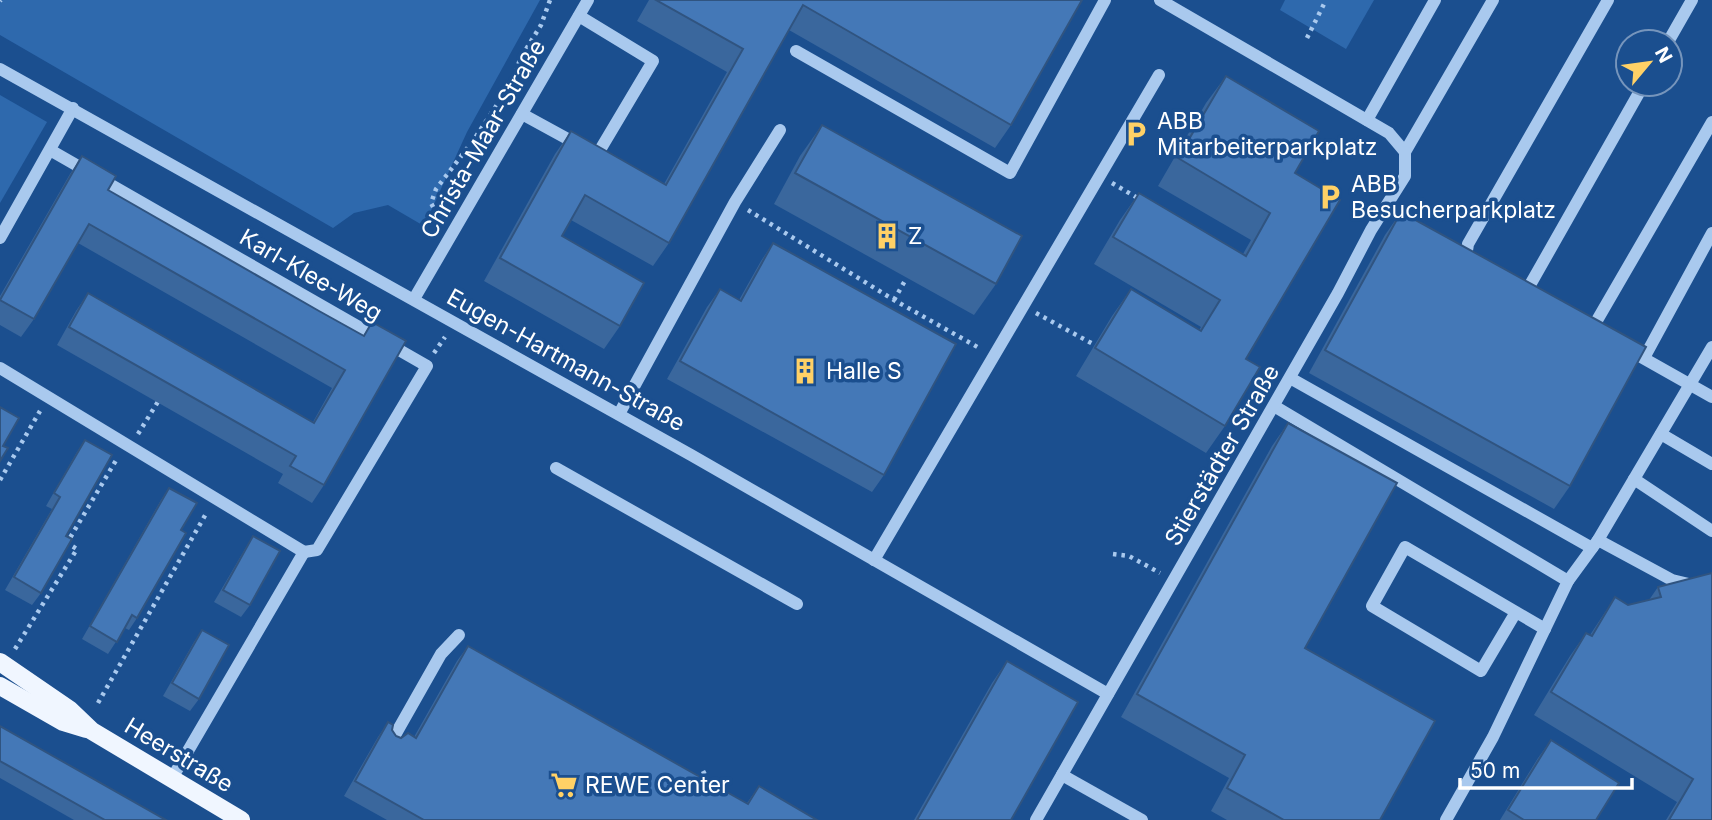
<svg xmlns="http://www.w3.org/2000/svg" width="1712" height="820" font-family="Inter,sans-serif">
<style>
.green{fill:#2e69ad}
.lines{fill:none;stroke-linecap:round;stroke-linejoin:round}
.path{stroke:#a9c9ee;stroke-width:4.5;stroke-dasharray:3.5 5;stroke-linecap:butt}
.minor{stroke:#a9c9ee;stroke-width:12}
.major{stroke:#f0f6ff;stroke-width:18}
.wall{fill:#3a679d}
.building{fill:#4478b7;stroke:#305480;stroke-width:2}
.labels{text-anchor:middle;stroke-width:7;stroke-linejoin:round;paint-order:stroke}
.poi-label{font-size:23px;fill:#fff;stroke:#1b4f8f;text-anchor:start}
.street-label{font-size:23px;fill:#fff;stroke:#1b4f8f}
</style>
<rect width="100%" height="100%" fill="#1b4f8f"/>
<!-- green -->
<g class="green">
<path d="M0,0H540L467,132L424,226L388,205L354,213L333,228L0,35Z"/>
<path d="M1285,0H1374L1346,49L1280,10Z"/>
<path d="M0,95L47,122L0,203Z"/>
</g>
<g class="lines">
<!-- path -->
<g class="path">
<path d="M0,1L1,0"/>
<path d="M1307,38L1326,0"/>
<path d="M1112,183L1141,200"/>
<path d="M748,210L894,300L981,349"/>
<path d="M441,222L431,203L436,189L475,138L514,79L520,59L541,25L550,0"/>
<path d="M894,300L906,279"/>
<path d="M1036,313L1093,344"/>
<path d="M434,353L445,337"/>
<path d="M138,434L159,400"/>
<path d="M0,480L40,411"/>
<path d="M1113,554L1129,556L1160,573"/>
<path d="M15,649L77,549L67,543L118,457"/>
<path d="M98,703L207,512"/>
<path d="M703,771L710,785"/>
</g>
<!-- minor -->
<g class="minor">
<path d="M1160,0L1389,133L1405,152"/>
<path d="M1668,42L1692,0"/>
<path d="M796,51L1010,173L1105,0"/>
<path d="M0,69L691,455L1108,694"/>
<path d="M522,114L597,155L653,61L579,16"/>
<path d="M1367,120L1435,0"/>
<path d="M50,150L427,366L317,550L304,552"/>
<path d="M1405,152L1493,0"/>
<path d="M0,238L73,108"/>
<path d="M1471,261L1466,257L1468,244L1608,0"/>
<path d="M1526,292L1644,84"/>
<path d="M414,299L588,0"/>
<path d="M1592,329L1712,122"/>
<path d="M1627,349L1712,397"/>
<path d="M1644,358L1712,233"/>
<path d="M0,368L304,552L171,780"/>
<path d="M1290,378L1592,548"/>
<path d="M1274,406L1568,581"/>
<path d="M619,414L735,202L780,130"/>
<path d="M1661,434L1712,464"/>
<path d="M556,468L797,604"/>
<path d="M1634,479L1712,531"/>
<path d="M1598,540L1672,580L1693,585L1712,581"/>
<path d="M874,560L1159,75"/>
<path d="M1516,612L1481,671L1372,606L1405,547L1545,629"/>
<path d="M390,744L441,654L459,635"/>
<path d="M1062,775L1142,820"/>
<path d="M1036,820L1338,293L1371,230L1405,176V152"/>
<path d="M1446,820L1493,737L1568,581L1598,540L1712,347"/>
</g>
<!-- major -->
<g class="major">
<path d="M0,662L70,710L92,731L241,820"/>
<path d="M0,686L63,722L86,729"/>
</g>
</g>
<!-- wall -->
<g class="wall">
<path d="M649,0H1082L1011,125L995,148L789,30L669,243L653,266L571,220L562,236L620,326L604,349L484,281L555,154L571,131L664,184L727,72L637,21Z"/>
<path d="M1226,76L1295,173L1246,359L1225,426L1206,453L1076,376L1112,316L1131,289L1199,330L1201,327L1094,264L1120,220L1139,193L1243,254L1251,240L1158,186L1206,103Z"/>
<path d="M822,125L996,284L974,315L774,204L800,156Z"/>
<path d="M82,156L108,190L363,336L372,322L324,485L312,503L278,483L283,474L57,345L76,311L88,293L313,422L332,388L78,243L34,319L21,337L0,325V296L70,174Z"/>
<path d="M1401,212L1570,486L1554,509L1309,373L1385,235Z"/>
<path d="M773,243L884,475L872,492L667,379L707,307L720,289L739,300L761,261Z"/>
<path d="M1288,423L1305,648L1380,820H1227L1211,811L1229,778L1121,717L1272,446Z"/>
<path d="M85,440L66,536L41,593L32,605L5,590L52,509L46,506L77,452Z"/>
<path d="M169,488L181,530L137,618L129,630L125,628L108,654L82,639L161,500Z"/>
<path d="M253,536L250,605L241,617L214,602L245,549Z"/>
<path d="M1658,587L1712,820H1666L1677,802L1534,715L1570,656L1586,633L1590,635L1615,597L1628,605L1649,600Z"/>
<path d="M202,630L199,699L190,711L163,696L194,642Z"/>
<path d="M468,646L747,803L759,786L817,820H387L344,796L378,737L388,722L396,736L401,738L414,737L457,661Z"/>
<path d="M1007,661L1011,820H914L992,683Z"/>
<path d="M0,726L166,820H74L0,778Z"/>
<path d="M1551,740L1596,820H1500L1538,758Z"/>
</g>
<!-- building -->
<g class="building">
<path d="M656,0H1082L1011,125L803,5L669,243L585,195L562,236L644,283L620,326L500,258L571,131L666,185L743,49Z"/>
<path d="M1226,76L1319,131L1295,173L1340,200L1246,359L1260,367L1225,426L1095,348L1131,289L1201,331L1220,300L1113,237L1139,193L1246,256L1270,213L1178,158Z"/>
<path d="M822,125L1022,236L996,284L795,173Z"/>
<path d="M82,156L116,176L108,190L319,311L364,336L372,322L406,341L324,485L290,466L296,456L69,327L88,293L314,423L345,370L89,224L34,319L0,300Z"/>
<path d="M1401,212L1646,347L1570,486L1325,350Z"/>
<path d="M773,243L956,344L884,475L680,361L720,289L741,301Z"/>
<path d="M0,407L19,418L3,446L8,448L0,461Z"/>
<path d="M1288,423L1397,483L1305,648L1435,721L1380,820H1284L1227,788L1245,755L1137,694Z"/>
<path d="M85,440L112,455L66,536L72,539L41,593L14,577L60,497L54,493Z"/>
<path d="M169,488L197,503L181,530L186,533L137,618L132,615L117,642L90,626Z"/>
<path d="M253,536L280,551L250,605L223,590Z"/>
<path d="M1712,573V820H1669L1693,779L1551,692L1586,633L1592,636L1615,597L1628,605L1661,597L1658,587Z"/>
<path d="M202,630L229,645L199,699L172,683Z"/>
<path d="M468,646L748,804L759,786L817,820H424L355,781L388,722L393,725L392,730L396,736L401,738L408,733L416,738Z"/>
<path d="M1007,661L1078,702L1011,820H917Z"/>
<path d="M0,726L166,820H105L0,761Z"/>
<path d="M1551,740L1619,783L1596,820H1524L1508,810Z"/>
</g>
<!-- icons -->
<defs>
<g id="parking-bare" transform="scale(2.1)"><path d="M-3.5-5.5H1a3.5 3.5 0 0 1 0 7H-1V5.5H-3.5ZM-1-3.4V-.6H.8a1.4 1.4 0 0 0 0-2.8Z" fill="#ffd166" stroke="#1b4f8f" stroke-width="2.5" paint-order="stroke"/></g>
<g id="building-bare" transform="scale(2.1)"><path d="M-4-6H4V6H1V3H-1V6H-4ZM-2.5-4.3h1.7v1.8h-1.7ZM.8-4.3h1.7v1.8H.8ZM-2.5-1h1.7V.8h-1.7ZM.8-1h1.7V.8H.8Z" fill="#ffd166" stroke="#1b4f8f" stroke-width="2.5" paint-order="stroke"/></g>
<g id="supermarket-bare" transform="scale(2.1)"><path d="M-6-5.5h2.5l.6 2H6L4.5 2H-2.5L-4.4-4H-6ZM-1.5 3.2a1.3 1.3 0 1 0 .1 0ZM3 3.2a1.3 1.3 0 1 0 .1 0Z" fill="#ffd166" stroke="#1b4f8f" stroke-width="2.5" paint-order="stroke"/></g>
</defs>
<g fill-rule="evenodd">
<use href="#parking-bare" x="1136" y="134"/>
<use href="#parking-bare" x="1330" y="197"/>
<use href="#building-bare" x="887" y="236"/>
<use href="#building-bare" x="805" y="371"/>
<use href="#supermarket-bare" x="564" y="785"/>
</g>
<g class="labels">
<!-- poi labels -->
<g class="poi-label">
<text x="1157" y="129">ABB<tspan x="1157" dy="26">Mitarbeiterparkplatz</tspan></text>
<text x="1351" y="192">ABB<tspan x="1351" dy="26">Besucherparkplatz</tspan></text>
<text x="908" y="244">Z</text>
<text x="826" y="379">Halle S</text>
<text x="585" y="793">REWE Center</text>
</g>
<!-- street labels -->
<g class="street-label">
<text transform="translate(483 139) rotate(-60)" y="8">Christa-Maar-Straße</text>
<text transform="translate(311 275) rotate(30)" y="8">Karl-Klee-Weg</text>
<text transform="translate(566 360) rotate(29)" y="8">Eugen-Hartmann-Straße</text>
<text transform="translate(1222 455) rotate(-60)" y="8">Stierstädter Straße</text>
<text transform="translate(179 755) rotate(31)" y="8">Heerstraße</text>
</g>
</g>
<!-- north arrow -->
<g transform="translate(1649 63) rotate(61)"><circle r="33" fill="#1b4f8f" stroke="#7695bc" stroke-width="2"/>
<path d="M0-5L12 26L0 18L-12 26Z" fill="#ffd166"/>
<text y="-10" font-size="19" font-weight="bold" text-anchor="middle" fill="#ffffff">N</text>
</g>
<!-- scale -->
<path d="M1460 778v10h172v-10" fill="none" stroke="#ffffff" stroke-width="3.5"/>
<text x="1470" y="778" font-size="21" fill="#ffffff" stroke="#1b4f8f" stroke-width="5" paint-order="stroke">50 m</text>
</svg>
